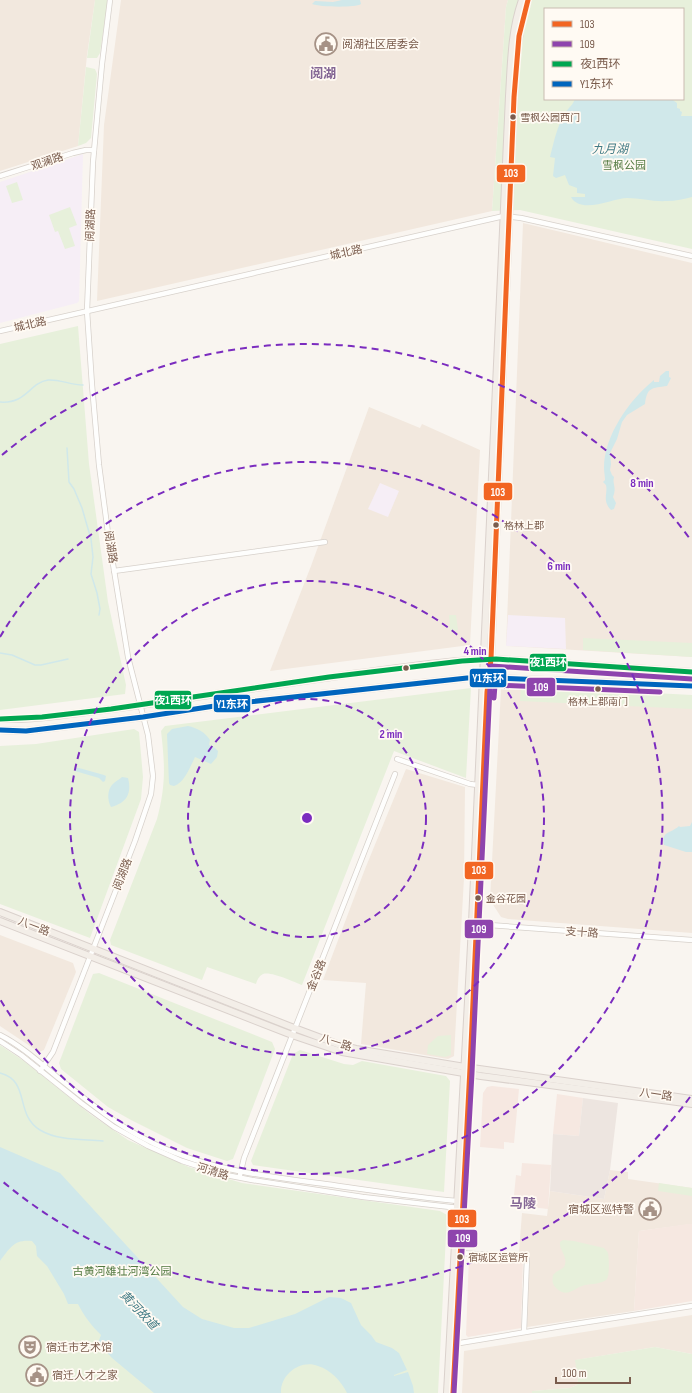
<svg xmlns="http://www.w3.org/2000/svg" width="692" height="1393" font-family="'Sofia Sans Condensed','Noto Sans SC',sans-serif">
<style>
.residential{fill:#f2e8de}
.commercial{fill:#f6e8e1}
.industrial{fill:#ede5e0}
.education{fill:#f6eef6}
.green{fill:#e7f0db;fill-rule:evenodd}
.water{fill:#d0e8ea}
.lines{fill:none;stroke-linecap:round;stroke-linejoin:round}
.stream{stroke:#d0e8ea;stroke-width:1.5}
.minor-casing{stroke:#d7d1cb;stroke-width:6}
.major-casing{stroke:#dad1cc;stroke-width:8}
.minor{stroke:#fefefd;stroke-width:4.5}
.major{stroke:#f3eee8;stroke-width:6}
.bus-1-casing{stroke:#fffaf3;stroke-width:8}
.bus-2-casing{stroke:#fffaf3;stroke-width:8}
.bus-3-casing{stroke:#fffaf3;stroke-width:8}
.bus-4-casing{stroke:#fffaf3;stroke-width:8}
.bus-1{stroke:#f26522;stroke-width:5}
.bus-2{stroke:#8e44ad;stroke-width:5}
.bus-3{stroke:#00a651;stroke-width:5}
.bus-4{stroke:#0065bd;stroke-width:5}
.ring{fill:none;stroke:#7b2cbf;stroke-width:2;stroke-dasharray:7 5}
.bus-dot{fill:#7a5c4d;stroke:#fffaf3;stroke-width:1.5}
.labels{text-anchor:middle;stroke-width:3.5;stroke-linejoin:round;paint-order:stroke}
.bus-label{font-size:10px;fill:#7a5c4d;stroke:#fffaf3;text-anchor:start}
.poi-label{font-size:11px;fill:#7a5c4d;stroke:#fffaf3;text-anchor:start}
.street-label{font-size:11px;fill:#7a5c4d;stroke:#fffaf3}
.park-label{font-size:11px;fill:#537a41;stroke:#fffaf3}
.water-label{font-size:12px;font-style:italic;fill:#437c86;stroke:#fffaf3}
.quarter-label{font-size:13px;font-weight:bold;fill:#846695;stroke:#fffaf3}
.centre{fill:#7b2cbf;stroke:#fffaf3;stroke-width:2}
.ring-label{font-size:12px;text-anchor:middle;font-weight:bold;fill:#7b2cbf;stroke:#fffaf3;stroke-width:3.5;stroke-linejoin:round;paint-order:stroke}
.line-badge{stroke:#fffaf3;stroke-width:1.5}
.badge-label{font-size:11px;text-anchor:middle;font-weight:bold;fill:#fff}
</style>
<rect width="100%" height="100%" fill="#f9f5f0"/>
<!-- residential -->
<g class="residential">
<path d="M0,0H95L87,55L78,146L0,171Z"/>
<path d="M121,0H508L506,7L492,211L97,301L104,125Z"/>
<path d="M523,223L692,263V657L506,646Z"/>
<path d="M369,407L420,428L422,424L480,450L470,645L270,671L311,566Z"/>
<path d="M501,689L692,698V933L508,919L501,917L490,900Z"/>
<path d="M406,769L465,787L464,878L454,1056L448,1059L361,1044L366,983L323,980L365,869Z"/>
<path d="M0,935L73,963L76,972L44,1050L39,1052L0,1026Z"/>
<path d="M610,1170L628,1172V1179L692,1188V1224L639,1231L634,1311L527,1327L530,1253L519,1252L522,1213L547,1216L550,1191L604,1199Z"/>
<path d="M692,1315V1354L655,1347L576,1360L578,1380L577,1385L570,1388L533,1391L532,1393H462L464,1351Z"/>
</g>
<!-- commercial -->
<g class="commercial">
<path d="M492,1086L519,1089L514,1143L504,1142V1149L480,1147L483,1093L487,1087Z"/>
<path d="M557,1094L583,1098L579,1136L553,1134Z"/>
<path d="M522,1163L551,1165L548,1209L513,1205L516,1175L521,1176Z"/>
<path d="M688,1224H692V1301L634,1311L639,1231Z"/>
<path d="M469,1256L523,1259L521,1328L468,1337L466,1335Z"/>
</g>
<!-- industrial -->
<path class="industrial" d="M583,1098L618,1103L610,1170L604,1199L550,1191L553,1134L579,1136Z"/>
<!-- education -->
<g class="education">
<path d="M83,154L79,301L77,303L0,323V182Z"/>
<path d="M380,483L399,491L388,517L368,509Z"/>
<path d="M508,615L565,618L566,649L506,646Z"/>
</g>
<!-- green -->
<g class="green">
<path d="M95,0H108L100,53L97,58H87Z"/>
<path d="M508,0H692V249L520,210L492,211L506,7ZM545,9H683V99H545Z"/>
<path d="M86,67L95,69L97,74L91,138L86,143L78,146Z"/>
<path d="M17,182L23,200L12,203L6,186Z"/>
<path d="M70,207L77,225L69,228L75,246L65,249L58,231L55,232L49,215Z"/>
<path d="M78,326L89,464L108,602L126,685L125,694L0,710V344Z"/>
<path d="M449,615H456L458,630L450,631Z"/>
<path d="M583,638L692,643V657L583,650Z"/>
<path d="M521,686L692,695V709L520,701Z"/>
<path d="M471,688L466,778L394,751L302,985C294,982 271,971 263,974C259,976 257,980 256,984L207,967L202,980L111,945L110,940L157,819C166,785 165,765 161,731L165,726Z"/>
<path d="M134,729L139,732L143,777L141,799L90,938L0,904V746L36,744Z"/>
<path d="M99,973L272,1042L275,1049L233,1159L227,1161L187,1148L131,1120L108,1107L61,1069L59,1063L93,974Z"/>
<path d="M451,1035V1055L445,1057L427,1054L428,1045L438,1036Z"/>
<path d="M0,1045L24,1061L90,1114L128,1140L189,1167L242,1183L440,1211L447,1215L438,1393H0Z"/>
<path d="M300,1050L344,1064L353,1065L362,1061L446,1076L450,1081L444,1192L253,1165L251,1161L293,1054Z"/>
<path d="M659,1183L692,1188V1196L658,1191Z"/>
<path d="M563,1240L574,1241L604,1248C605,1249 607,1251 608,1253C609,1258 610,1277 606,1280C601,1284 590,1284 585,1285C573,1288 568,1299 556,1288C552,1284 552,1280 553,1275C556,1271 561,1270 564,1267C569,1257 559,1251 560,1242Z"/>
<path d="M655,1347L692,1354V1393H532V1391L570,1388L577,1385L578,1380L575,1360Z"/>
</g>
<!-- water -->
<g class="water">
<path d="M342,0H360L361,4C355,8 319,7 312,4L315,1L333,2Z"/>
<path d="M575,99H585L587,100L597,99H671L677,103V108L680,109V111L682,112L681,116H692V197C684,199 676,201 667,201C654,202 640,198 627,198C613,198 581,215 571,197H585V194L577,193V188L569,185L565,175L556,178L553,176L555,158L550,157C554,142 557,125 566,112C569,107 573,105 575,99Z"/>
<path d="M666,371H669V377L671,378L667,386C652,388 647,387 645,404L627,415L622,422L617,439L610,453L611,464L610,470L612,475L614,477C612,484 617,487 613,497L616,503L614,509L611,510C602,500 608,494 606,485L603,482L605,480C605,476 604,472 604,468C604,436 629,400 654,380V382H659L660,376Z"/>
<path d="M188,726C197,728 205,732 210,740L209,745L215,748L218,751L217,757L211,764L195,757C190,767 185,782 174,786L170,785L169,783L167,734L172,729Z"/>
<path d="M75,768H79L104,775L106,776L105,781L103,782L99,778L75,771Z"/>
<path d="M122,777L128,778C132,793 127,803 111,807C107,800 107,788 114,783C116,781 120,779 122,777Z"/>
<path d="M692,822V852H686L664,845C661,831 670,834 679,826L680,827L690,826Z"/>
<path d="M0,1147L60,1173L183,1307L202,1319L234,1328H249L295,1314L329,1297L341,1298L351,1303L361,1325L371,1335L376,1342L392,1348L399,1353L407,1370L394,1375V1376L408,1372L413,1386L414,1393H347C341,1381 331,1370 318,1366C300,1359 280,1375 281,1393H154L112,1358L98,1343L101,1335C91,1325 84,1316 78,1304H68L64,1294L47,1266L37,1256L36,1246L32,1241C14,1239 10,1248 0,1261Z"/>
</g>
<g class="lines">
<!-- stream -->
<g class="stream">
<path d="M0,402C27,404 29,383 48,380C59,379 71,385 83,385"/>
<path d="M67,448L69,482L74,489L82,508L91,539L93,557L91,574L97,593L100,609L99,615"/>
<path d="M0,653L12,655L35,665H41L68,659"/>
<path d="M0,1073C31,1081 14,1114 40,1130C58,1141 83,1139 103,1141"/>
</g>
<!-- minor casing -->
<g class="minor-casing">
<g id="minor">
<path d="M0,176L73,153L86,150H94"/>
<path d="M0,331L504,216L521,218L692,256"/>
<path d="M114,571L325,542"/>
<path d="M397,759L470,784L478,785"/>
<path d="M475,924L692,940"/>
<path d="M0,1035C20,1045 38,1061 56,1076C84,1098 112,1122 145,1139C201,1169 263,1176 325,1184C369,1190 413,1197 457,1201"/>
<path d="M0,1041L21,1055L81,1103L114,1127L148,1146L182,1161L226,1175L252,1180L363,1197L459,1208"/>
<path d="M40,1071L53,1052L135,841L151,794L153,776L148,735L128,657L108,533L99,465L92,385L87,311L93,162L102,64L110,0"/>
<path d="M240,1175L244,1158L395,774"/>
<path d="M460,1253L526,1257L527,1258L524,1332"/>
<path d="M454,1344L562,1326L692,1306"/>
</g>
</g>
<!-- major casing -->
<g class="major-casing">
<g id="major">
<path d="M0,719C37,720 74,713 111,709C195,698 277,684 360,673C405,667 451,660 496,659L692,672"/>
<path d="M0,730L26,731L143,717L221,705L467,678H495L692,686"/>
<path d="M0,912L289,1026L340,1045L356,1049L465,1067L692,1099"/>
<path d="M0,921L292,1035L342,1052L481,1076L692,1104"/>
<path d="M447,1393L471,945L509,96C511,64 511,31 522,0"/>
<path d="M453,1393L466,1130L470,1068L487,692L491,659L514,97C516,64 517,32 528,0"/>
</g>
</g>
<!-- minor -->
<use href="#minor" class="minor"/>
<!-- major -->
<use href="#major" class="major"/>
<!-- bus-1 casing -->
<g class="bus-1-casing">
<path id="bus-1" d="M453,1393L470,1068L487,692L491,659L514,97L519,36L528,0"/>
</g>
<!-- bus-2 casing -->
<g class="bus-2-casing">
<g id="bus-2">
<path d="M494,698L495,685L660,692"/>
<path d="M454,1393L472,1073L491,666L692,679"/>
</g>
</g>
<!-- bus-3 casing -->
<g class="bus-3-casing">
<path id="bus-3" d="M0,719L42,717L111,709L329,677L462,661L496,659L692,672"/>
</g>
<!-- bus-4 casing -->
<g class="bus-4-casing">
<path id="bus-4" d="M0,730L26,731L143,717L221,705L467,678H495L692,686"/>
</g>
<!-- bus-1 -->
<use href="#bus-1" class="bus-1"/>
<!-- bus-2 -->
<use href="#bus-2" class="bus-2"/>
<!-- bus-3 -->
<use href="#bus-3" class="bus-3"/>
<!-- bus-4 -->
<use href="#bus-4" class="bus-4"/>
</g>
<!-- distance rings -->
<g class="ring">
<circle cx="307" cy="818" r="119"/>
<circle cx="307" cy="818" r="237"/>
<path d="M0 637A356 356 0 1 1 0 999"/>
<path d="M690 1097A474 474 0 0 1 2 1181M2 455A474 474 0 0 1 690 539"/>
</g>
<!-- icons -->
<defs>
<g id="civic-ring" transform="scale(1.15)"><circle r="9.5" fill="#fffaf3" stroke="#a69286" stroke-width="1.5"/><path d="M-.6-6.5H3V-4.5H.6V-3L4-1V1h2V6H-6V1h2V-1L-.6-3ZM-1.2 2.5V6h2.4V2.5Z" fill="#a69286"/></g>
<g id="theatre-ring" transform="scale(1.15)"><circle r="9.5" fill="#fffaf3" stroke="#a69286" stroke-width="1.5"/><path d="M-5-5.5Q0-4 5-5.5V0Q5 5 0 6Q-5 5-5 0ZM-3.3-2.5H-1v1.5H-3.3ZM1-2.5H3.3v1.5H1ZM-2.8 1Q0 5.5 2.8 1Z" fill="#a69286"/></g>
</defs>
<g fill-rule="evenodd">
<use href="#civic-ring" x="326" y="44"/>
<use href="#civic-ring" x="650" y="1209"/>
<use href="#theatre-ring" x="30" y="1347"/>
<use href="#civic-ring" x="37" y="1375"/>
</g>
<!-- markers -->
<g class="bus-dot">
<circle cx="513" cy="117" r="3.5"/>
<circle cx="496" cy="525" r="3.5"/>
<circle cx="406" cy="668" r="3.5"/>
<circle cx="598" cy="689" r="3.5"/>
<circle cx="478" cy="898" r="3.5"/>
<circle cx="460" cy="1257" r="3.5"/>
</g>
<g class="labels">
<!-- bus labels -->
<g class="bus-label">
<text x="520" y="121">雪枫公园西门</text>
<text x="504" y="529">格林上郡</text>
<text x="598" y="705" text-anchor="middle">格林上郡南门</text>
<text x="486" y="902">金谷花园</text>
<text x="468" y="1261">宿城区运管所</text>
</g>
<!-- poi labels -->
<g class="poi-label">
<text x="342" y="48">阅湖社区居委会</text>
<text x="634" y="1213" text-anchor="end">宿城区巡特警</text>
<text x="46" y="1351">宿迁市艺术馆</text>
<text x="52" y="1379">宿迁人才之家</text>
</g>
<!-- street labels -->
<g class="street-label">
<text transform="translate(47 161) rotate(-18)" y="4">观澜路</text>
<text transform="translate(90 225) rotate(-88)" y="4">阅湖路</text>
<text transform="translate(346 252) rotate(-13)" y="4">城北路</text>
<text transform="translate(30 324) rotate(-13)" y="4">城北路</text>
<text transform="translate(111 547) rotate(81)" y="4">阅湖路</text>
<text transform="translate(122 874) rotate(-69)" y="4">阅湖路</text>
<text transform="translate(34 926) rotate(21)" y="4">八一路</text>
<text transform="translate(582 932) rotate(4)" y="4">支十路</text>
<text transform="translate(316 975) rotate(-68)" y="4">金谷路</text>
<text transform="translate(336 1042) rotate(18)" y="4">八一路</text>
<text transform="translate(656 1094) rotate(8)" y="4">八一路</text>
<text transform="translate(213 1171) rotate(17)" y="4">河清路</text>
</g>
<!-- park labels -->
<g class="park-label">
<text x="624" y="169">雪枫公园</text>
<text x="122" y="1275">古黄河雄壮河湾公园</text>
</g>
<!-- water labels -->
<g class="water-label">
<text x="610" y="153">九月湖</text>
<text transform="translate(139 1310) rotate(46)" y="4">黄河故道</text>
</g>
<!-- quarter labels -->
<g class="quarter-label">
<text x="323" y="78">阅湖</text>
<text x="523" y="1208">马陵</text>
</g>
</g>
<circle cx="307" cy="818" r="6" class="centre"/>
<g class="ring-label">
<text x="642" y="487">8 min</text>
<text x="559" y="570">6 min</text>
<text x="475" y="655">4 min</text>
<text x="391" y="738">2 min</text>
</g>
<g class="line-badge">
<rect x="496" y="164" width="30" height="19" rx="4" fill="#f26522"/>
<rect x="483" y="482" width="30" height="19" rx="4" fill="#f26522"/>
<rect x="529" y="653" width="38" height="19" rx="4" fill="#00a651"/>
<rect x="469" y="668" width="38" height="20" rx="4" fill="#0065bd"/>
<rect x="526" y="677" width="30" height="20" rx="4" fill="#8e44ad"/>
<rect x="154" y="690" width="38" height="20" rx="4" fill="#00a651"/>
<rect x="213" y="694" width="38" height="19" rx="4" fill="#0065bd"/>
<rect x="464" y="861" width="30" height="19" rx="4" fill="#f26522"/>
<rect x="464" y="919" width="30" height="20" rx="4" fill="#8e44ad"/>
<rect x="447" y="1209" width="30" height="19" rx="4" fill="#f26522"/>
<rect x="447" y="1229" width="31" height="19" rx="4" fill="#8e44ad"/>
</g>
<g class="badge-label">
<text x="511" y="177">103</text>
<text x="498" y="496">103</text>
<text x="548" y="666">夜1西环</text>
<text x="488" y="682">Y1东环</text>
<text x="541" y="691">109</text>
<text x="173" y="704">夜1西环</text>
<text x="232" y="708">Y1东环</text>
<text x="479" y="874">103</text>
<text x="479" y="933">109</text>
<text x="462" y="1223">103</text>
<text x="463" y="1242">109</text>
</g>
<!-- legend -->
<rect x="544" y="8" width="140" height="92" fill="#fffaf3" stroke="#cabbb1"/>
<rect x="552" y="21" width="20" height="6" fill="#f26522" stroke="#cabbb1"/>
<text x="580" y="28" font-size="12" fill="#7a5c4d">103</text>
<rect x="552" y="41" width="20" height="6" fill="#8e44ad" stroke="#cabbb1"/>
<text x="580" y="48" font-size="12" fill="#7a5c4d">109</text>
<rect x="552" y="61" width="20" height="6" fill="#00a651" stroke="#cabbb1"/>
<text x="580" y="68" font-size="12" fill="#7a5c4d">夜1西环</text>
<rect x="552" y="81" width="20" height="6" fill="#0065bd" stroke="#cabbb1"/>
<text x="580" y="88" font-size="12" fill="#7a5c4d">Y1东环</text>
<!-- scale -->
<path d="M556 1377v6h74v-6" fill="none" stroke="#7a5c4d" stroke-width="2"/>
<text x="562" y="1377" font-size="12" fill="#7a5c4d" stroke="#fffaf3" stroke-width="3" paint-order="stroke">100 m</text>
</svg>
